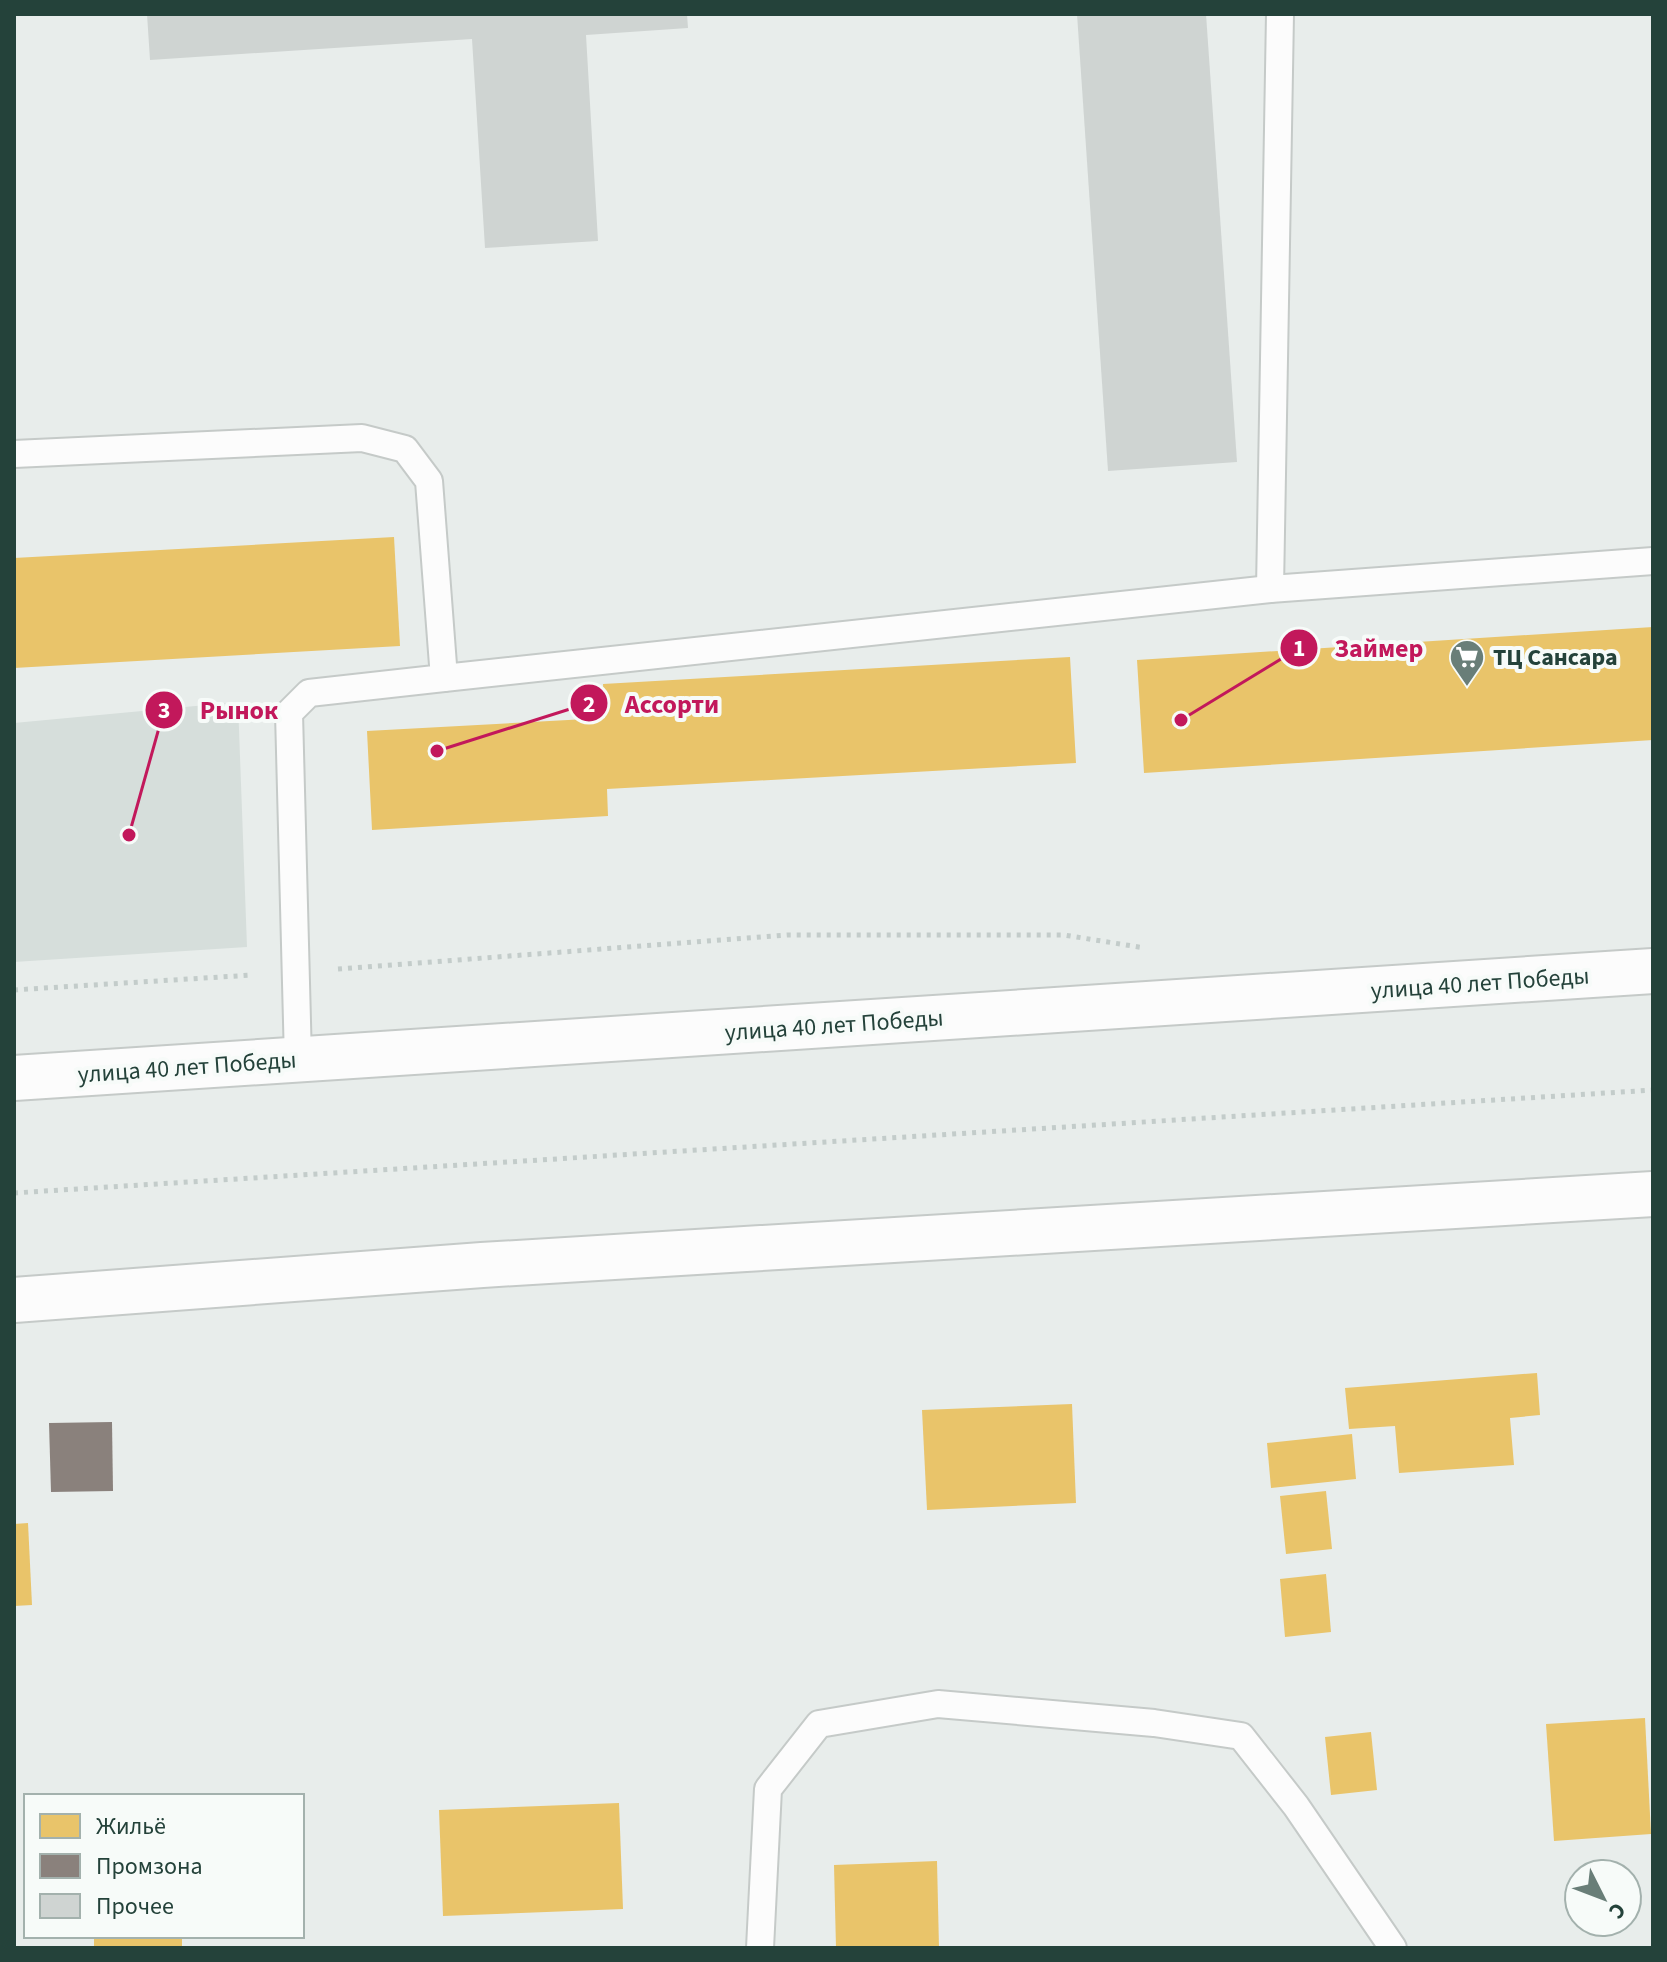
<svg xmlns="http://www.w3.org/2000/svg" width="1667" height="1962" font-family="'Source Sans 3',sans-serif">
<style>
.built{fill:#d6dedb}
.homes{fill:#e9c46a}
.industry{fill:#8a817c}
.building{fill:#cfd4d2}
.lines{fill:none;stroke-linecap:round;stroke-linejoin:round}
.lane-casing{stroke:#c5cac8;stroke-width:30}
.street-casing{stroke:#c5cac8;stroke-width:48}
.path{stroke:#c3ccca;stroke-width:5;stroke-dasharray:4 6;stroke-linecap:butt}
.lane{stroke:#fcfcfc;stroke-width:26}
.street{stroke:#fcfcfc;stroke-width:44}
.labels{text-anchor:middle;stroke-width:8;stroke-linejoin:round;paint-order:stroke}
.poi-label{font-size:24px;font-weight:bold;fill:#24423a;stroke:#f7fbf9;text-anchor:start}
.street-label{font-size:24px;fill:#24423a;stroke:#f7fbf9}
.leader{fill:none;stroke:#c2185b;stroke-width:3}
.callout-dot{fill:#c2185b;stroke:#f7fbf9;stroke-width:3}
.mark-label{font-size:24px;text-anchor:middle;font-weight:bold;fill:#fff}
.callout-label{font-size:26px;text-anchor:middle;font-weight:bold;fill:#c2185b;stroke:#f7fbf9;stroke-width:8;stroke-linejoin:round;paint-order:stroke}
</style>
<rect width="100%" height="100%" fill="#e8edeb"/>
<!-- built -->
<path class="built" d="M238,702L247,947L14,962V723Z"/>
<!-- homes -->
<g class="homes">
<path d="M394,537L400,646L14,668V558Z"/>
<path d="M1653,627V740L1144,773L1137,660Z"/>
<path d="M1070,657L1076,763L607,789L608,816L372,830L367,731L605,718L603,684Z"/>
<path d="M1537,1373L1540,1415L1510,1418L1514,1465L1399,1473L1395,1426L1349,1429L1345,1388Z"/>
<path d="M1072,1404L1076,1503L927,1510L922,1410Z"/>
<path d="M1352,1434L1356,1479L1271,1488L1267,1443Z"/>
<path d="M1326,1491L1332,1549L1286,1554L1280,1496Z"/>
<path d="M28,1523L32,1605L14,1606V1524Z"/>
<path d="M1326,1574L1331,1632L1285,1637L1280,1579Z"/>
<path d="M1645,1718L1651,1834L1554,1841L1546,1724Z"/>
<path d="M1371,1732L1377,1790L1331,1795L1325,1737Z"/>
<path d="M619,1803L623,1909L443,1916L439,1810Z"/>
<path d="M937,1861L939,1948H836L834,1865Z"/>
<rect x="94" y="1936" width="88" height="12"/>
</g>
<!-- industry -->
<path class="industry" d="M112,1422L113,1491L51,1492L49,1423Z"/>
<!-- building -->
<g class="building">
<path d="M147,14H687L688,28L586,35L598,241L485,248L472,39L150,60Z"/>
<path d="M1077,14H1206L1237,462L1108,471Z"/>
</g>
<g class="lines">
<!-- lane casing -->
<g class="lane-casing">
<g id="lane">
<path d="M14,454L362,438L405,449L429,481L444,678L309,693L289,713L298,1060"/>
<path d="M1270,589L1280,14"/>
<path d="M444,678L1270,589L1653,561"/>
<path d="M760,1948L768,1789L819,1724L938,1704L1154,1723L1241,1736L1296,1806L1393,1948"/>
</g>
</g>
<!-- street casing -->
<g class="street-casing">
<g id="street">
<path d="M14,1078L1653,971"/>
<path d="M14,1300L482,1265L1653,1194"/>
</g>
</g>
<!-- path -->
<g class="path">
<path d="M338,969L787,935H1064L1145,948"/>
<path d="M14,990L252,975"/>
<path d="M14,1193L1653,1090"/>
</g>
<!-- lane -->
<use href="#lane" class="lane"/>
<!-- street -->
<use href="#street" class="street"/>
</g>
<!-- icons -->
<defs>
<g id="supermarket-pin" transform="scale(1.8)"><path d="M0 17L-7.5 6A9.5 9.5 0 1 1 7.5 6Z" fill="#697e78" stroke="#f7fbf9"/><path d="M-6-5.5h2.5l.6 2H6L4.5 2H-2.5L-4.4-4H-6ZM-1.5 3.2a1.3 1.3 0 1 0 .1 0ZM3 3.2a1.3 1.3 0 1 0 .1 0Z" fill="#fff"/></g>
</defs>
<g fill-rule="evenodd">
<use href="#supermarket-pin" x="1467" y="657"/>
</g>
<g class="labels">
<!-- poi labels -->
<g class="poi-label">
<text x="1493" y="665">ТЦ Сансара</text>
</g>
<!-- street labels -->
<g class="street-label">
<text transform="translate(1480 983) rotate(-4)" y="8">улица 40 лет Победы</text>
<text transform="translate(834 1025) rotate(-4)" y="8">улица 40 лет Победы</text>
<text transform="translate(187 1067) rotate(-4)" y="8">улица 40 лет Победы</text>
</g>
</g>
<!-- callouts -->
<path class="leader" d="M1181 720L1299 648M437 751L589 703M129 835L164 710"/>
<g class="callout-dot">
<circle cx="1181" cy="720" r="8"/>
<circle cx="437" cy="751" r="8"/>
<circle cx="129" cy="835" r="8"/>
<circle cx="1299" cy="648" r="20"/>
<circle cx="589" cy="703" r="20"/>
<circle cx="164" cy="710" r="20"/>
</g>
<g class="mark-label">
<text x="1299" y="656">1</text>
<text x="589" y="712">2</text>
<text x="164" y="718">3</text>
</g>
<g class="callout-label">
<text x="1379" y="657">Займер</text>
<text x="672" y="713">Ассорти</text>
<text x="239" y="719">Рынок</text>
</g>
<!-- border -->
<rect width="1667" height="1962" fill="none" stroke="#24423a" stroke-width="32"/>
<!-- legend -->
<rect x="24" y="1794" width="280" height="144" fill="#f7fbf9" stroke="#a3b1ad" stroke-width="2"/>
<rect x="40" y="1814" width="40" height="24" fill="#e9c46a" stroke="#a3b1ad" stroke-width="2"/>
<text x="96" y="1834" font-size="24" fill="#24423a">Жильё</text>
<rect x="40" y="1854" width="40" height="24" fill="#8a817c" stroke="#a3b1ad" stroke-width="2"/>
<text x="96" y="1874" font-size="24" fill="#24423a">Промзона</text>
<rect x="40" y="1894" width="40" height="24" fill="#cfd4d2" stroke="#a3b1ad" stroke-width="2"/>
<text x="96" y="1914" font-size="24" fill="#24423a">Прочее</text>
<!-- north arrow -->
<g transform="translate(1603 1898) rotate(132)"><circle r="38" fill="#f7fbf9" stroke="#a3b1ad" stroke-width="2"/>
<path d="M0-6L14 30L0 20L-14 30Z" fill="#697e78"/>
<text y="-12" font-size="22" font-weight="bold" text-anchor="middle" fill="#24423a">С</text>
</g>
</svg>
